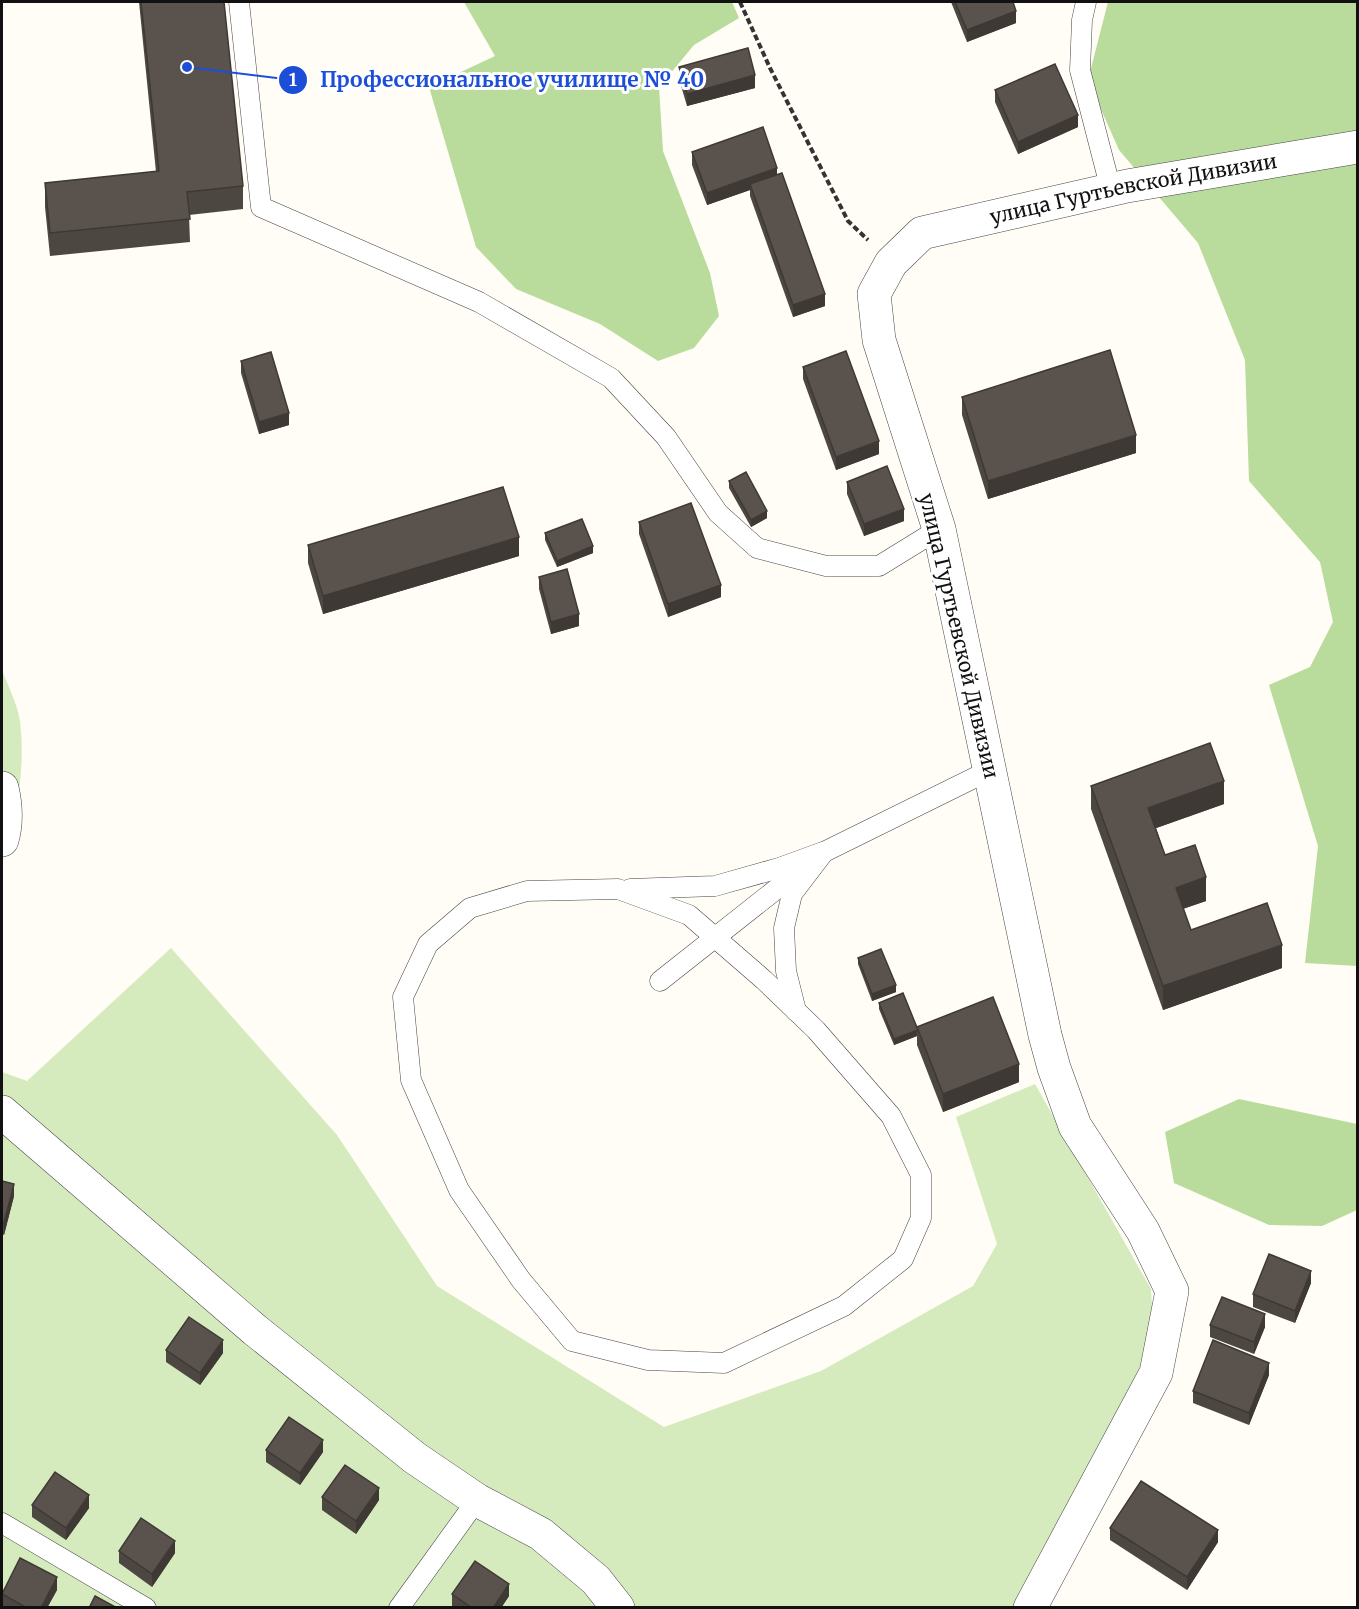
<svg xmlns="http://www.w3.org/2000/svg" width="1359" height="1609" font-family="Merriweather,serif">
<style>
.green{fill:#d5ebbd}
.forest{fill:#b9dc9c}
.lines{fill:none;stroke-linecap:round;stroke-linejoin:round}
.service-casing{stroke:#444;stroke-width:21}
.minor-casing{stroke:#444;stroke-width:34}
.path{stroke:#333;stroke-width:4;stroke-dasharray:6 3;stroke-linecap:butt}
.service{stroke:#fff;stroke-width:20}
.minor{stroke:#fff;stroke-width:33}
.wall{fill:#4d4742}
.shaded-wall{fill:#3f3936}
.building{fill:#5a524d;stroke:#3f3936;stroke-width:1.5}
.labels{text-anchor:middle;stroke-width:6;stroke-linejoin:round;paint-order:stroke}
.street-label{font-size:20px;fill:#111;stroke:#fff}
.leader{fill:none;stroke:#1d4ed8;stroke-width:2}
.callout-dot{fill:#1d4ed8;stroke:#fff;stroke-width:2}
.mark-label{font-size:18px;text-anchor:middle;font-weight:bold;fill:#fff}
.callout-label{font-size:21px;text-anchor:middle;font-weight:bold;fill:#1d4ed8;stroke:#fff;stroke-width:6;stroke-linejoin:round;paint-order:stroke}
</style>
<rect width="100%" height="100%" fill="#fffdf5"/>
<!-- green -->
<g class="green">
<path d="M2,670C8,686 18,705 20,722C26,770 16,818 2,863Z"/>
<path d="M171,948L337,1135L437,1286L664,1427L821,1371L973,1286L997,1244L956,1117L1035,1084L1151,1289L1154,1341L1013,1607L2,1608V1072L27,1081Z"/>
</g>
<!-- forest -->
<g class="forest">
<path d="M464,2H732L739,18L694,45L659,87L663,151L710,273L719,316L694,348L658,361L600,324L516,289L476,247L429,87L495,56Z"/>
<path d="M1108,2H1357V966L1305,963L1318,846L1269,685L1310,667L1333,622L1320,562L1249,481L1245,360L1198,243L1119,150L1088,80Z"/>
<path d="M1239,1099L1357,1124V1210L1322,1226L1269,1225L1174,1183L1165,1132Z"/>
</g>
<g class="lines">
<!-- service casing -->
<g class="service-casing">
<g id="service">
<path d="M239,2L261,207L479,302L611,378L666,437L718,513L757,548L826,566H879L939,529"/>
<path d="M1086,2L1082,20L1080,70L1111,190"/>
<path d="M618,889L689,915L764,980L816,1030L891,1116L921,1175V1218L903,1259L844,1306L724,1363L648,1360L572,1341L521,1280L459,1190L411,1080L403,997L428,944L470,908L527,891Z"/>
<path d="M630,889L715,886L779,868L823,852"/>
<path d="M660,981L803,868"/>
<path d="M796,1011L786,971L784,928L792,894L824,852L990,770"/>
<path d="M2,1523L146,1608"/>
<path d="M399,1608L477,1500"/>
</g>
</g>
<!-- minor casing -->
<g class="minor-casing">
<g id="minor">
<path d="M2,788C6,805 7,823 2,840"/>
<path d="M2,1112L255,1330L415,1458L477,1500L541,1534L596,1580L618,1608"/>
<path id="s1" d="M1030,1608L1156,1373L1172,1291L1143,1231L1075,1126L1054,1068L1045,1035L939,529L879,340L874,294L891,263L922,233L1127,186L1358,147"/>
</g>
</g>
<!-- path -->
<path class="path" d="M740,2L770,68L848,221L868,240"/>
<!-- service -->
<use href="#service" class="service"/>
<!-- minor -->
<use href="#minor" class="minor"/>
</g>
<!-- wall -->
<g class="wall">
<path d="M139,2H224L243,186V209L189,215L190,242L50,256L45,207V183L156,172Z"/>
<path d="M951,2H1013L1016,23L967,42Z"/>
<path d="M679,67L755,88L687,106L679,79Z"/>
<path d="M995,90L1078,127L1018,154L995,102Z"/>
<path d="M692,152L777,174L825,306L793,317L750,196V190L707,205L692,165Z"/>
<path d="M241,361L289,425L259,434L241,373Z"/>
<path d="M803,367L879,454L836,470L803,379Z"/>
<path d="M962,397L1136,453L988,499L962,415Z"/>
<path d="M729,481L767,518L751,527L729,488Z"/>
<path d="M847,482L904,521L864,536L847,494Z"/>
<path d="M639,522L721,597L668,617L639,534Z"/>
<path d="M545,533L593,553L557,567L545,540Z"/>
<path d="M308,545L519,556L323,614L308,563Z"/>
<path d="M539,577L579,626L551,634L539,589Z"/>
<path d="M1091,786L1224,804L1156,828L1165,855L1206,901L1183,909L1191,930L1282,968L1163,1010L1091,809Z"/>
<path d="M858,958L896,992L872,1001L858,964Z"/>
<path d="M879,1003L917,1028L1019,1082L943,1112L917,1045V1036L894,1045L879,1009Z"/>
<path d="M2,1181L14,1196L4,1235L2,1234Z"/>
<path d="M1311,1283L1295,1323L1253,1307V1294Z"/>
<path d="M1210,1325L1265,1327L1254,1354L1210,1337Z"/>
<path d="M166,1350L223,1353L200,1385L166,1362Z"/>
<path d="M1269,1375L1249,1425L1193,1403V1391Z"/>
<path d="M266,1450L323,1452L300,1485L266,1462Z"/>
<path d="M322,1497L379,1500L356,1534L322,1510Z"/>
<path d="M32,1505L89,1508L66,1540L32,1517Z"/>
<path d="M1110,1528L1218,1542L1187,1590L1110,1540Z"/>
<path d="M119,1551L175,1553L152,1587L119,1563Z"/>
<path d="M57,1590L47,1608H4L2,1606V1594Z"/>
<path d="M452,1594L509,1596L501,1608H454L452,1606Z"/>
</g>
<!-- shaded-wall -->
<g class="shaded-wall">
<path d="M1016,11V23L967,42V30Z"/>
<path d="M755,75V88L687,106V94Z"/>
<path d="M1078,115V127L1018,154V142Z"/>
<path d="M777,168V180L750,184V190L707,205V193Z"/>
<path d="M825,294V306L793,317V305Z"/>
<path d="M289,413V425L259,434V422Z"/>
<path d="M1136,435V453L988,499V481Z"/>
<path d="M879,441V454L836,470V457Z"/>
<path d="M904,509V521L864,536V524Z"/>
<path d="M767,511V518L751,527V520Z"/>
<path d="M519,537V556L323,614V596Z"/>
<path d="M593,546V553L557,567V561Z"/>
<path d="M721,585V597L668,617V604Z"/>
<path d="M579,614V626L551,634V622Z"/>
<path d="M1224,781V804L1148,831V808Z"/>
<path d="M1206,877V901L1176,911V888Z"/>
<path d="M1282,945V968L1163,1010V986Z"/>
<path d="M896,985V992L872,1001V994Z"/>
<path d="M917,1030V1036L894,1045V1039Z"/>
<path d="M1019,1064V1082L943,1112V1094Z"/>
<path d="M14,1184V1196L4,1235V1223Z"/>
<path d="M1311,1271V1283L1295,1323V1311Z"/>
<path d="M1265,1314V1327L1254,1354V1342Z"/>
<path d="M223,1340V1353L200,1385V1373Z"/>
<path d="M1269,1363V1375L1249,1425V1413Z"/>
<path d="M323,1440V1452L300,1485V1473Z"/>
<path d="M379,1488V1500L356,1534V1521Z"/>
<path d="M89,1495V1508L66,1540V1528Z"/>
<path d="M1218,1530V1542L1187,1590V1577Z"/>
<path d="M175,1541V1553L152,1587V1574Z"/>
<path d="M57,1577V1590L47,1608H41Z"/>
<path d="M509,1584V1596L501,1608H493Z"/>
</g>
<!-- building -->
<g class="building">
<path d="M141,2H224L243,186L187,192L190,219L50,233L45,183L159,171Z"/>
<path d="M955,2H1013L1016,11L967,30Z"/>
<path d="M748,48L755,75L687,94L679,67Z"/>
<path d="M1055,64L1078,115L1018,142L995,90Z"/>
<path d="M763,127L777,168L707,193L692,152Z"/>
<path d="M782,173L825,294L793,305L750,184Z"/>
<path d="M1110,350L1136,435L988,481L962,397Z"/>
<path d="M846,351L879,441L836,457L803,367Z"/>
<path d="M271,352L289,413L259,422L241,361Z"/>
<path d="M887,466L904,509L864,524L847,482Z"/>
<path d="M746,472L767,511L751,520L729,481Z"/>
<path d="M503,487L519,537L323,596L308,545Z"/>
<path d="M691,503L721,585L668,604L639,522Z"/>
<path d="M582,519L593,546L557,561L545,533Z"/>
<path d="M567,569L579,614L551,622L539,577Z"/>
<path d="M1210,743L1224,781L1148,808L1165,855L1195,845L1206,877L1176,888L1191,930L1267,903L1282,945L1163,986L1091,786Z"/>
<path d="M881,949L896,985L872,994L858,958Z"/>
<path d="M903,993L918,1030L894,1039L879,1003Z"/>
<path d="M993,997L1019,1064L943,1094L917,1027Z"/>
<path d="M2,1181L14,1184L4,1223L2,1222Z"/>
<path d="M1269,1254L1311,1271L1295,1311L1253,1294Z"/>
<path d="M1222,1297L1265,1314L1254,1342L1210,1325Z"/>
<path d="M189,1317L223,1340L200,1373L166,1350Z"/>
<path d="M1213,1340L1269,1363L1249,1413L1193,1391Z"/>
<path d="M289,1417L323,1440L300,1473L266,1450Z"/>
<path d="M345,1465L379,1488L356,1521L322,1497Z"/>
<path d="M55,1472L89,1495L66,1528L32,1505Z"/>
<path d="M1141,1481L1218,1530L1187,1577L1110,1528Z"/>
<path d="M141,1518L175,1541L152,1574L119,1551Z"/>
<path d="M20,1558L57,1577L41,1608H27L2,1594Z"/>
<path d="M475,1561L509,1584L493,1608H472L452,1594Z"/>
<path d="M95,1596L117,1608H89Z"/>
</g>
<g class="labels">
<!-- street labels -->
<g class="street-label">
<text dy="7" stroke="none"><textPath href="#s1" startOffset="1694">улица Гуртьевской Дивизии</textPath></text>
<text transform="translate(959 636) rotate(77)" y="7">улица Гуртьевской Дивизии</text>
</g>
</g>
<!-- callouts -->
<path class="leader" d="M187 67L293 80"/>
<g class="callout-dot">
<circle cx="187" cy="67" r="6"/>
<circle cx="293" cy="80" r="15"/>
</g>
<g class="mark-label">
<text x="293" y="86">1</text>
</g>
<g class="callout-label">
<text x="512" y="87">Профессиональное училище № 40</text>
</g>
<!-- border -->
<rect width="1359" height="1609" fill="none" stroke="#111111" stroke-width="6"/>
</svg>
